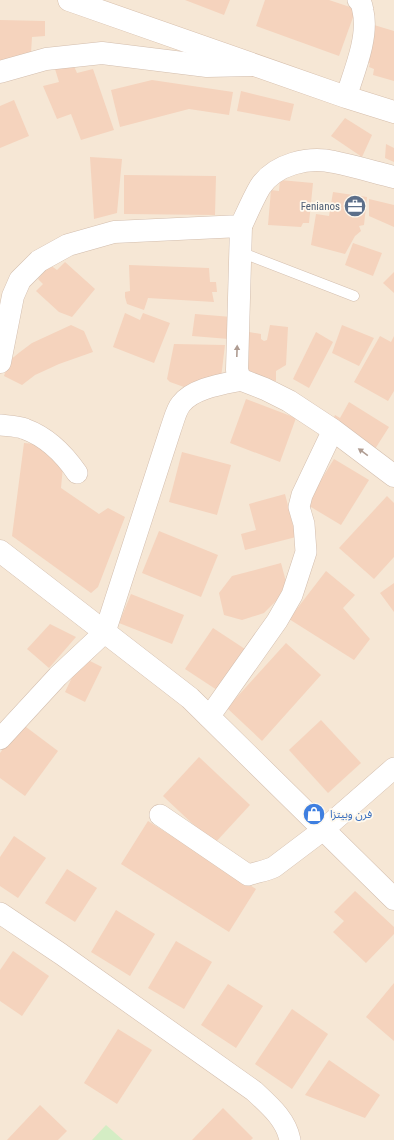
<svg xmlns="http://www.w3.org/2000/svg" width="394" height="1140" font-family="'Roboto Condensed','Noto Sans Arabic',sans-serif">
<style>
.residential{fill:#f6e7d5}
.green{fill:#d4edc4}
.building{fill:#f5d3bd}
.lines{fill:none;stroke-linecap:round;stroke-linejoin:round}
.service-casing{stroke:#d3beae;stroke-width:11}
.minor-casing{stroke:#d3beae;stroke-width:22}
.tertiary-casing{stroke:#d3beae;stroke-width:23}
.secondary-casing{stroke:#d6beab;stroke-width:23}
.service{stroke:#fff;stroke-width:10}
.minor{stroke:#fff;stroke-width:21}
.tertiary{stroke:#fff;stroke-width:22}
.secondary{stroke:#fff;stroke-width:22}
.oneway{fill:#af9c92}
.labels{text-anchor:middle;stroke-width:3.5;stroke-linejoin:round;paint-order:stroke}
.service-label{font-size:11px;fill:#4e5e75;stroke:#fff9ee;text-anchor:end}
.shop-label{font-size:11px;fill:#366cbe;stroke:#fff9ee;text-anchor:start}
</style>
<rect width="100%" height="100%" fill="#fef5e7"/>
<!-- residential -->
<rect class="residential" x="0" y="0" width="394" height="1140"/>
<!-- green -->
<path class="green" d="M106,1125L123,1140H92Z"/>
<!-- building -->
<g class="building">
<path d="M185,0H230L224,15Z"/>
<path d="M265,0H329L356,9L339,56L256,26Z"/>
<path d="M0,20L45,21V36L32,37L31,53L0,65Z"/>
<path d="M374,25L394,31V81L373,75L374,69L369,67L370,63L364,62Z"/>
<path d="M73,64L77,73L93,69L114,130L81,140L71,114L57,119L43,86L59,82L55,69Z"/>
<path d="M152,80L233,92L229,115L189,109L120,127L111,90Z"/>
<path d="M241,91L294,104L290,121L237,111Z"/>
<path d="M14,100L29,136L0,148V106Z"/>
<path d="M345,118L372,135L362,157L331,136Z"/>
<path d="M386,144L394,148V162L385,158Z"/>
<path d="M90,157L122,159L117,213L94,219Z"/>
<path d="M124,175L216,176L215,215L124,214Z"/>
<path d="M280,180L313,183L309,223H303L301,227L268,225L271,190L279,191Z"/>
<path d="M333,192L367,197L364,225L359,226L361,231L355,236L345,254L311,245L316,214L329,216Z"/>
<path d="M369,199L394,205V227L369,216Z"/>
<path d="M353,243L382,253L373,276L345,265Z"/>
<path d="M65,262L95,289L72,317L59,312L36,291L43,284L38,279L50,265L57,270Z"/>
<path d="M129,265L209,268L210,282H216L217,292H212L214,302L148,298L144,310L127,304L125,297V292L130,291Z"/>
<path d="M394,272V293L383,283Z"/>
<path d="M125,313L140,320L143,313L170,323L154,363L113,347Z"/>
<path d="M195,314L232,317L229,339L192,336Z"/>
<path d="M71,325L84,331L93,352L59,364L46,370L35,375L22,385L4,376L9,361L20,352L32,343Z"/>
<path d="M270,325L288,327L286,365L276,371V381L248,379L249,332L261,334V339L264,341L267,340Z"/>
<path d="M342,325L374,338L359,366L332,353Z"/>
<path d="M316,332L333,342L309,388L293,379Z"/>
<path d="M380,336L391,342L394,336V391L388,401L354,382Z"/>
<path d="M174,344L225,345L221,378L208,377L207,382L189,387H184L170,382L167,379Z"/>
<path d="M246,399L296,418L280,462L230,443Z"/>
<path d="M349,402L389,427L375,449L332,421L335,415L340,418Z"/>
<path d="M24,443L35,444L63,466L61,488L99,514L108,508L125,517L98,587L91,593L12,536Z"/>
<path d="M182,452L231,465L217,515L169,502Z"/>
<path d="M334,459L369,480L341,525L306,504Z"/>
<path d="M285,494L296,537L245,550L241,534L256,530L249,504Z"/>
<path d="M387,496L394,503V557L374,579L339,548Z"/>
<path d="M159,531L218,555L201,597L142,573Z"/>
<path d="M281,563L288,589L264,613L242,620L224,615L219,593L232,576Z"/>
<path d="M326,571L355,595L343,608L370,639L354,660L289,619Z"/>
<path d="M394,583V612L380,593Z"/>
<path d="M131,594L184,615L172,644L119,623Z"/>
<path d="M50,624L76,637L49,668L27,649Z"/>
<path d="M213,628L245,649L217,690L185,669Z"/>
<path d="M286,643L321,675L262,741L227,708Z"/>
<path d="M82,657L102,667L85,702L65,692Z"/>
<path d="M321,720L361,763L328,793L289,750Z"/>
<path d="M22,724L58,751L25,796L0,778V753Z"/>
<path d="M199,757L250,805L214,844L163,796Z"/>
<path d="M148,821L256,889L229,932L121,864Z"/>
<path d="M14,836L46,858L18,898L0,886V857Z"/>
<path d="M67,869L97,888L75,922L45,903Z"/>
<path d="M355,891L394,927V934L366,963L333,932L344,921L334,912Z"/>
<path d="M116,910L155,934L130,976L91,952Z"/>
<path d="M176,941L212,962L184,1009L148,988Z"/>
<path d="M13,951L49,976L22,1016L0,1001V970Z"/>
<path d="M394,983V1041L366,1017Z"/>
<path d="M228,984L263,1006L236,1048L201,1025Z"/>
<path d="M292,1009L328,1034L292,1089L255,1064Z"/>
<path d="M118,1029L152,1050L117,1104L84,1083Z"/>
<path d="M329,1060L380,1095L365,1118L305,1095Z"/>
<path d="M40,1105L67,1131L58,1140H7Z"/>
<path d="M223,1108L253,1138L251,1140H192Z"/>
</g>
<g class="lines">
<!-- service casing -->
<g class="service-casing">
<path id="service" d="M240,252L354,296"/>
</g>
<!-- minor casing -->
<g class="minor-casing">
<g id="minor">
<path d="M346,97C354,72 369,37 363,11C362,6 362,3 358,0"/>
<path d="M0,425C8,426 18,426 25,429C47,437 64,454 77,473"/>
<path d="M209,717L277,621L292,595L306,552L304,524L299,507L302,495L333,430"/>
<path d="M0,739L58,676L105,632L171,428C174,420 176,410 181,404C193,388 223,384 242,380"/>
<path d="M160,815L248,875C257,872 266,871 274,867L323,830L394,768"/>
<path d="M0,913L61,954L254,1091C269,1105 286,1119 290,1140"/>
</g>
</g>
<!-- tertiary casing -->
<g class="tertiary-casing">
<g id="tertiary">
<path d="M0,72L46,59L102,53L207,66L252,65"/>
<path d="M241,226L237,370L239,376L242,380L265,389L289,401L333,430L394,476"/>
<path d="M0,362L13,296L20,280L39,261L68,245L114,232L241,226C247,213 253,199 260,187C275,164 309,156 334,162C354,166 374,172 394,177"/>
<path d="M0,551L190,698L394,899"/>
</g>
</g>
<!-- secondary casing -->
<g class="secondary-casing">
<path id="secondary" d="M69,0L346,97L394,112"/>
</g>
<!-- service -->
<use href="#service" class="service"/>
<!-- minor -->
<use href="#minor" class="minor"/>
<!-- tertiary -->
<use href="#tertiary" class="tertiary"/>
<!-- secondary -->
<use href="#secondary" class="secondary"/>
</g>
<!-- one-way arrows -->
<defs><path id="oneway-solid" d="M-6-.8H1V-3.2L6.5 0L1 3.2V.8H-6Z"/></defs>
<g class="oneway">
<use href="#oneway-solid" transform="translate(237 351) rotate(-88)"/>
<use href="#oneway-solid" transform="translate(363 452) rotate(-144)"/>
</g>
<!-- icons -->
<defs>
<g id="office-disc" transform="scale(1.15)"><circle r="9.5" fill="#5c6f8a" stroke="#fff9ee"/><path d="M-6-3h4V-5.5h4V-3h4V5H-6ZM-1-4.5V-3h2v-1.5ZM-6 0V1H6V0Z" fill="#fff"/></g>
<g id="shop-disc" transform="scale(1.15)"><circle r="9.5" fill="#3f7fe0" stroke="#fff9ee"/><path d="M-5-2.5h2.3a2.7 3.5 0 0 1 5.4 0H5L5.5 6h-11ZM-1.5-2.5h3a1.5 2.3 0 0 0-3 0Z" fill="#fff"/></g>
</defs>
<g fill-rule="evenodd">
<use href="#office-disc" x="355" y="206"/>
<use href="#shop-disc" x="314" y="814"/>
</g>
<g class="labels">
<!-- service labels -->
<g class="service-label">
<text x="340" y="210">Fenianos</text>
</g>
<!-- shop labels -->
<g class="shop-label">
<text x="330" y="818">فرن وبيتزا</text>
</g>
</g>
</svg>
